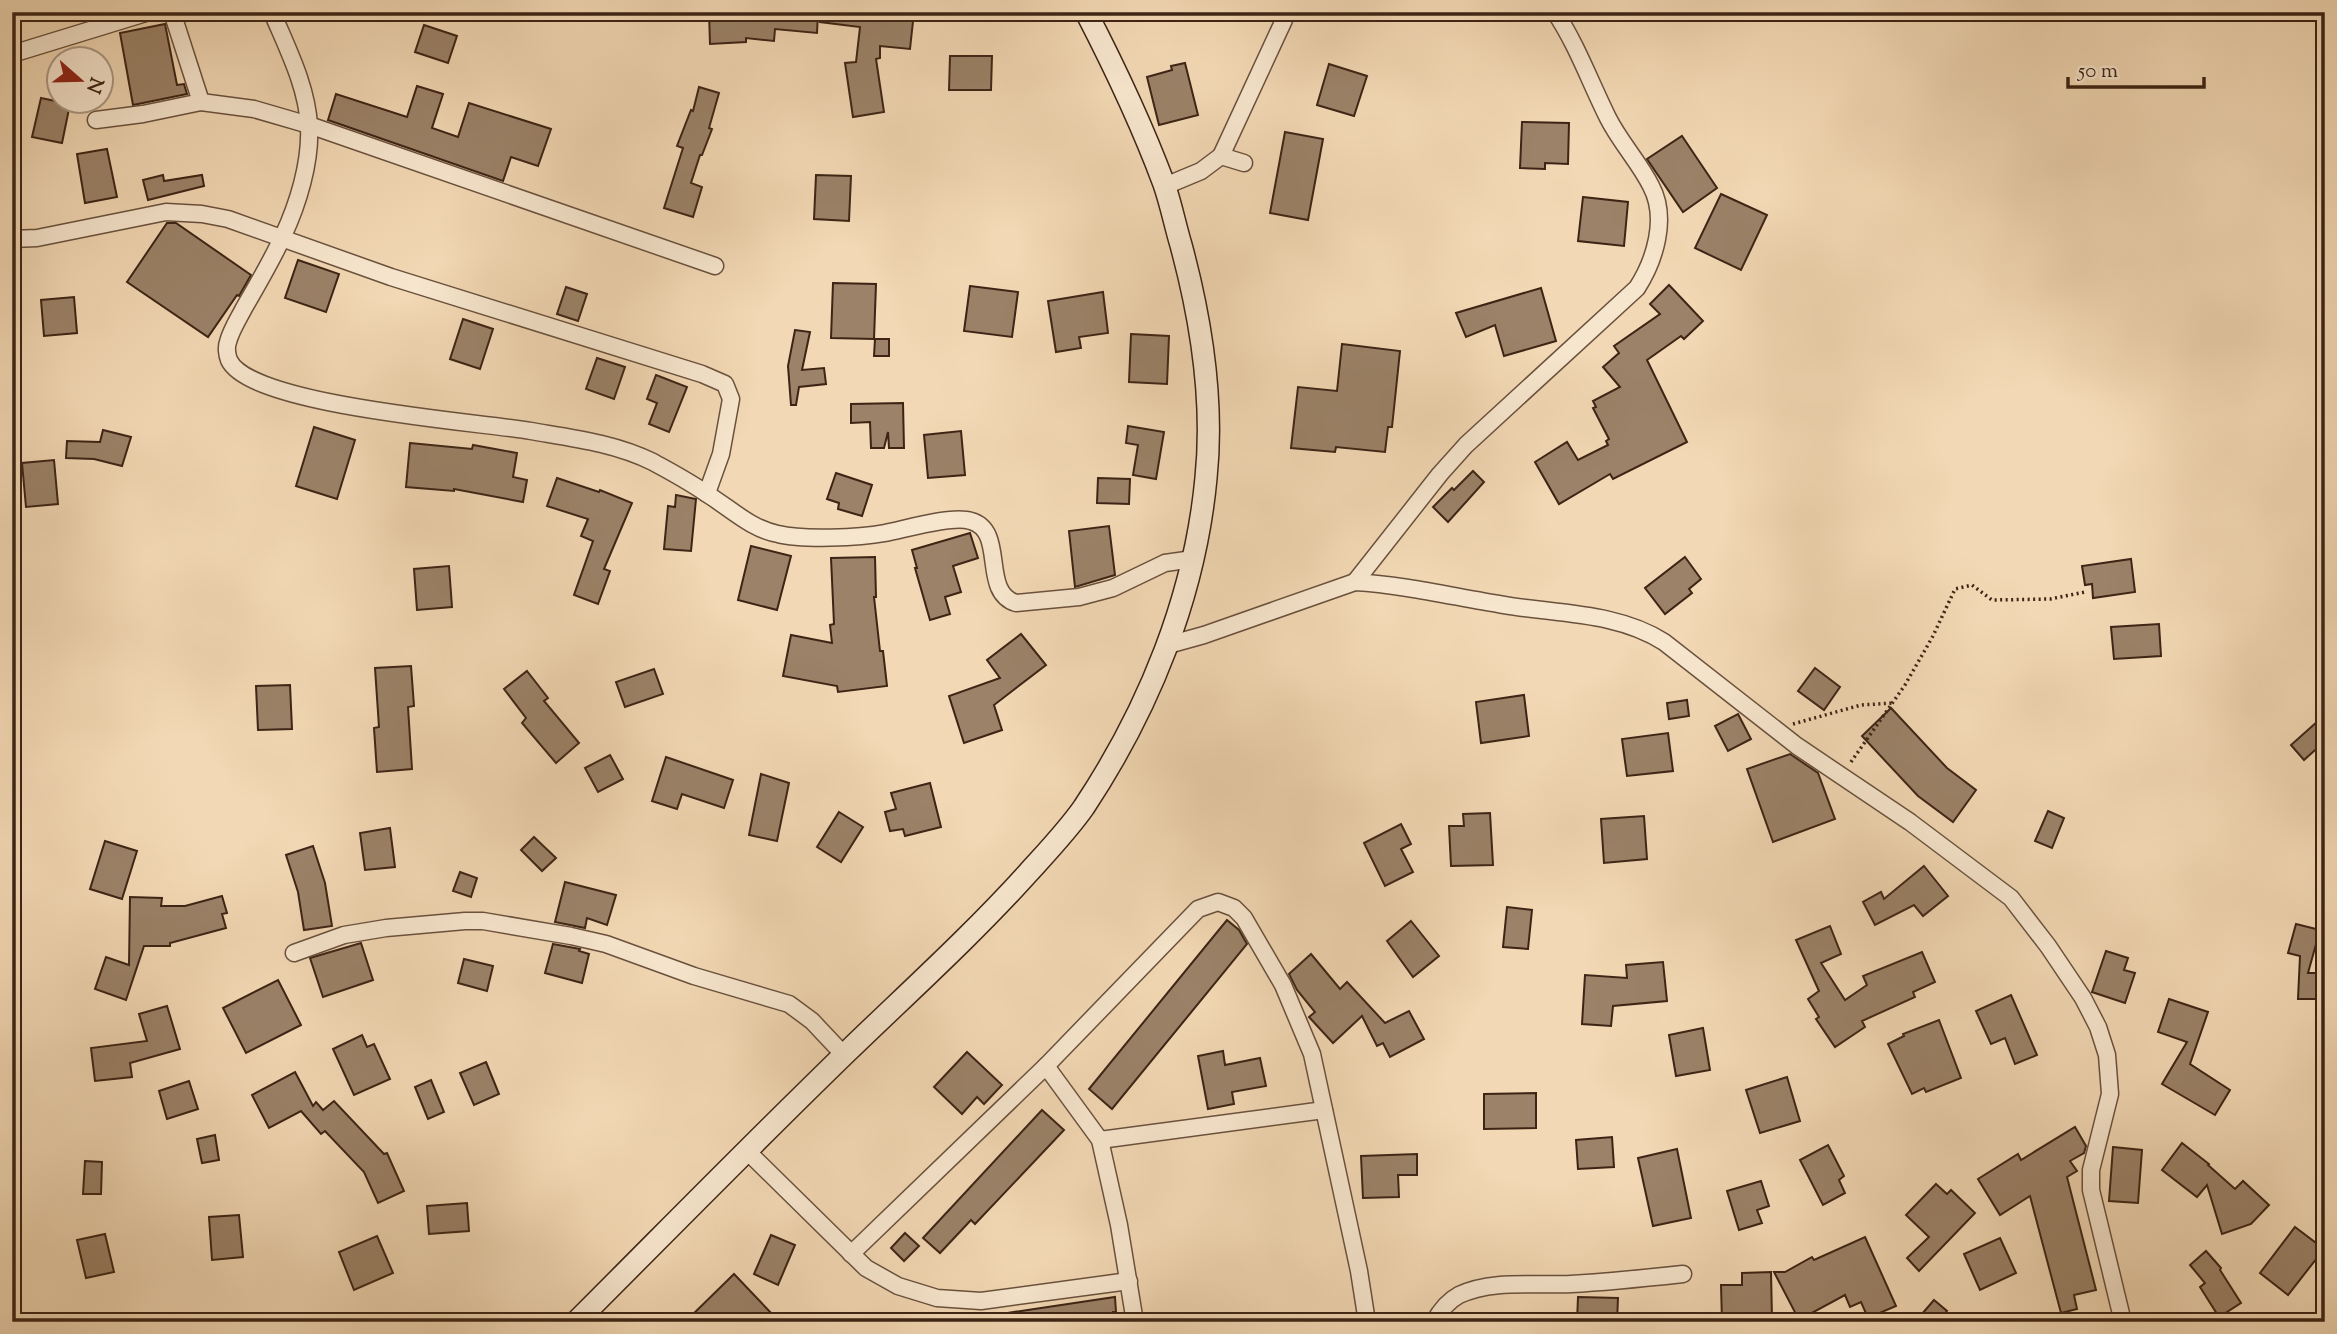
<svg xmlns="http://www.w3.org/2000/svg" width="2337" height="1334" font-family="'Sorts Mill Goudy',serif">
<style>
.building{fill:#9b8268;stroke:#3d2415;stroke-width:2}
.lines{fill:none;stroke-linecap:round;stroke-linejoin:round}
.street-casing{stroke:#6a513d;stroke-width:19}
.secondary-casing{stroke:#3d2415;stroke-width:24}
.path{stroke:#3d2415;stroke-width:3.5;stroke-dasharray:2 3.5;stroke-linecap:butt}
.street{stroke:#f7e6ce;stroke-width:16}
.secondary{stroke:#f7e6ce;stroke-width:21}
</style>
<rect width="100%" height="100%" fill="#f2d8b4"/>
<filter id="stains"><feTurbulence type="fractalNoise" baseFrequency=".00286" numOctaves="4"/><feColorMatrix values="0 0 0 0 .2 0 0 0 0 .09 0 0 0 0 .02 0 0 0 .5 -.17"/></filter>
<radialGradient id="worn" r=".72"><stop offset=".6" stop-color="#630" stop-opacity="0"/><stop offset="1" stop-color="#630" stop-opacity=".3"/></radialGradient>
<!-- building -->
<g class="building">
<path d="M709,12H818L817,33L775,29L774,41L746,38V42L710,44Z"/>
<path d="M820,12H914L910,49L880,46V58L876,59L884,112L853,117L845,63L856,62L860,27L820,22Z"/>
<path d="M165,24L177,85L184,84L187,94L133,105L120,33Z"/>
<path d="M424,25L457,36L448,63L415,52Z"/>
<path d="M950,56H992L991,90H949Z"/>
<path d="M1185,63L1198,115L1159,125L1147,77L1172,70L1171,66Z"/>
<path d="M1329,64L1367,76L1354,116L1317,105Z"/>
<path d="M417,86L443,94L432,128L458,137L469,103L551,129L538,166L511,157L503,181L328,120L336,94L407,117Z"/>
<path d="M699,87L719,93L709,128L712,129L702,155H700L691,183L702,187L693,217L664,208L683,148L677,146L691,110L693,111Z"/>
<path d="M41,98L70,104L62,143L32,137Z"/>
<path d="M1522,122L1569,123L1568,164L1545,163V169L1520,168Z"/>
<path d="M1285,132L1323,139L1308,220L1270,213Z"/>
<path d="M1682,136L1717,188L1683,212L1647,159Z"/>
<path d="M107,149L117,197L85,203L77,154Z"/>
<path d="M163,175L164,181L202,175L204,186L148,200L143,180Z"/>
<path d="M816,175L851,176L849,221L814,219Z"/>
<path d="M1721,194L1767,215L1741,270L1695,248Z"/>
<path d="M1583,197L1628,202L1624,246L1578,241Z"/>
<path d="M167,223H176L251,275L239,296L237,295L208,337L127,282Z"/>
<path d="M298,260L339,274L326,312L285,298Z"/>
<path d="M833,283L876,284L874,339L831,338Z"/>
<path d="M1669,285L1703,321L1684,339L1681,336L1647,360L1687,442L1613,479L1610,474L1559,504L1535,462L1567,442L1578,460L1608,445L1606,441L1609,439L1593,408L1596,407L1593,401L1620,387L1603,367L1619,353L1614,346L1660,314L1650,304Z"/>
<path d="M970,286L1018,292L1012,337L964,331Z"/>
<path d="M566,287L587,294L578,321L557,314Z"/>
<path d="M1541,288L1556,341L1504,356L1495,325L1466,337L1456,313Z"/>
<path d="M1103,292L1108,333L1079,337L1081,348L1056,352L1048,301Z"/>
<path d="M74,297L77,333L44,336L41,300Z"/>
<path d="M463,319L493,329L480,369L450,359Z"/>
<path d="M795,330L810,332L802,370L824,368L826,384L799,387L796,405H791L788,366Z"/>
<path d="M1131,334L1169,336L1167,384L1129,382Z"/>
<path d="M875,339H889V356H874Z"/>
<path d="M1342,344L1400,351L1392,427H1388L1385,452L1336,447L1335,452L1291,448L1298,387L1337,391Z"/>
<path d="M597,358L625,367L614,399L586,389Z"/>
<path d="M656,375L687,387L669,432L649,424L657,403L647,399Z"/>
<path d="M903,403L904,448H889L888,432L884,448H871L870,422L851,423V404Z"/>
<path d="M1128,426L1164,432L1156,479L1133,475L1138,445L1126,443Z"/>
<path d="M314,427L355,440L337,499L296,486Z"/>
<path d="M103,430L131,437L122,466L94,459L66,458L67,441L100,442Z"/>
<path d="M961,431L965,475L928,478L924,435Z"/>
<path d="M410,443L472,449L473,445L517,453L513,477L527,480L523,502L454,489V491L406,487Z"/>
<path d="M54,460L58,504L26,507L22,463Z"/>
<path d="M1473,471L1484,482L1448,522L1433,507L1452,488L1454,490Z"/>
<path d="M836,473L872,485L862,516L838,509L839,503L827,499Z"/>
<path d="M557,478L599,492L600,490L632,503L604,569L610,571L598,604L574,595L593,541L581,536L588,519L547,506Z"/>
<path d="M1098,478L1130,479L1129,504L1097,503Z"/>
<path d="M676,495L696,499L691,551L664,549L668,506L675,507Z"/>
<path d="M1109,526L1115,575L1075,587L1069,531Z"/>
<path d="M970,533L978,558L953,566L961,592L945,597L950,614L930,620L915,568H917L912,550Z"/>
<path d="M751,546L791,556L777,610L738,600Z"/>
<path d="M875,557L876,597H874L880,651H883L887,686L838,692L837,686L783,676L791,635L832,643L830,625L834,624L831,558Z"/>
<path d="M1685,557L1701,579L1689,589L1692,593L1665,614L1645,588Z"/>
<path d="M2131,559L2135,592L2093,598L2092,584L2085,585L2082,566Z"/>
<path d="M449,566L452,607L417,610L414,569Z"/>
<path d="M2159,624L2161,656L2114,659L2111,627Z"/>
<path d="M1021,634L1046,665L994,705L1002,730L964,743L949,696L1000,678L987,660Z"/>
<path d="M411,666L414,706L408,707L412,769L377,772L374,728L379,727L375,668Z"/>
<path d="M1815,668L1840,687L1824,710L1798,691Z"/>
<path d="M654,669L663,694L625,707L616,682Z"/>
<path d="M527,671L548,698L544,701L579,743L556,763L522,723L526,718L504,689Z"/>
<path d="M290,685L292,729L258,730L256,686Z"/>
<path d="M1524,695L1529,736L1481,743L1476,702Z"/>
<path d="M1687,700L1689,716L1669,719L1667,703Z"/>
<path d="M1891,708L1947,768L1976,790L1953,822L1918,796L1862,736Z"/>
<path d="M1738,714L1751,739L1728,751L1715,726Z"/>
<path d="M2318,721L2325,729V741L2304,760L2291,745Z"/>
<path d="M1668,733L1673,771L1627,776L1622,739Z"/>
<path d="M1790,754L1818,773L1835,819L1773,842L1747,769Z"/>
<path d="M610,755L623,779L598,792L585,768Z"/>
<path d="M666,757L733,780L724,808L682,794L677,809L652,801Z"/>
<path d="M761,774L789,783L777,841L749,835Z"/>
<path d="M930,783L941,827L905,836L903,829L890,831L885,812L896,809L891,793Z"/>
<path d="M2048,811L2064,818L2052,848L2035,841Z"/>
<path d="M839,812L863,827L841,862L817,847Z"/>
<path d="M1490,813L1493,865L1451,866L1449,826H1464L1463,814Z"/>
<path d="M1644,816L1647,859L1604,863L1601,819Z"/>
<path d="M1401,824L1411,844L1401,849L1413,872L1385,886L1364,843Z"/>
<path d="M390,828L395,867L365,870L360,833Z"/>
<path d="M534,837L556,858L542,871L521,850Z"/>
<path d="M105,841L137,851L122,899L90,889Z"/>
<path d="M313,846L325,883L332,926L304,930L298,892L286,855Z"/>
<path d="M1924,866L1948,896L1923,916L1914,905L1875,925L1863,902L1881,892L1884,899Z"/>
<path d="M460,872L477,878L471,897L453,891Z"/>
<path d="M565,882L616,895L607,925L587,918L585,928L555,922Z"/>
<path d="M222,896L227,913L222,914L226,928L170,943V946H144L126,1000L95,989L106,957L129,965L130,897L162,898L161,906H185Z"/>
<path d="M1507,907L1532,910L1528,949L1503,947Z"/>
<path d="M1227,920L1239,930L1247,944L1112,1109L1089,1089Z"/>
<path d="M1411,921L1439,956L1413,977L1387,941Z"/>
<path d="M2296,924L2320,930L2308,973H2319L2318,999H2298L2300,956L2288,953Z"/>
<path d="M1830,926L1841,954L1821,963L1845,1000L1867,985L1863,976L1922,952L1935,982L1913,992L1915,997L1862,1021L1865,1027L1835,1047L1816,1019L1819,1017L1808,999L1819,991L1796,940Z"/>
<path d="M361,943L373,980L323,997L310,958Z"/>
<path d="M553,944L580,949L579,951L589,954L582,983L545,973Z"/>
<path d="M2106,951L2128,958L2124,970L2135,973L2125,1003L2092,992Z"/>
<path d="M1311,954L1340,989L1347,982L1385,1023L1409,1011L1424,1039L1390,1057L1383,1043L1377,1046L1362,1016L1333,1043L1309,1017L1315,1012L1297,990L1289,974Z"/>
<path d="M464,959L493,966L487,991L458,983Z"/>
<path d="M1663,962L1667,1001L1613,1006L1611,1026L1582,1024L1585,975L1627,978L1626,965Z"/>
<path d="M278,980L301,1025L246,1053L223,1008Z"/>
<path d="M2011,995L2037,1055L2015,1064L2005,1038L1991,1044L1976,1011Z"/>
<path d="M2169,999L2208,1012L2190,1064L2230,1090L2215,1115L2162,1084L2187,1042L2158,1032Z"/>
<path d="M167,1006L180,1049L130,1063L132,1077L95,1081L91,1048L147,1041L139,1014Z"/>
<path d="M1939,1020L1961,1078L1926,1092L1924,1088L1912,1094L1888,1044L1904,1036L1903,1034Z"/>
<path d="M1703,1028L1710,1070L1676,1076L1669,1035Z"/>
<path d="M362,1035L367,1047L374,1044L390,1079L354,1095L333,1049Z"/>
<path d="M1223,1051L1225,1065L1260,1058L1266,1086L1232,1092L1234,1104L1208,1109L1198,1056Z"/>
<path d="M967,1052L1002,1085L984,1104L977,1097L962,1114L934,1087Z"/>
<path d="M486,1062L499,1094L474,1105L460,1073Z"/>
<path d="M295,1072L313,1106L316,1102L323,1110L334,1101L384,1154L387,1153L404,1191L378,1203L364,1172L325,1131L321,1134L301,1111L269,1128L252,1095Z"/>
<path d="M1787,1077L1800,1121L1760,1133L1746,1090Z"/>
<path d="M431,1080L444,1112L428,1119L415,1087Z"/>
<path d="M189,1081L198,1109L167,1119L159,1091Z"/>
<path d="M1536,1093V1128L1484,1129V1094Z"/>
<path d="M1042,1110L1064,1130L975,1224L971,1220L940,1253L923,1238Z"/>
<path d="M2075,1127L2086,1146L2084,1153L2070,1161L2077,1171L2067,1177L2096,1290L2074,1295L2077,1309L2061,1313L2030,1196L2000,1215L1978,1179L2018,1154L2021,1160Z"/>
<path d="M215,1135L219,1160L202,1163L197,1139Z"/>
<path d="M1612,1137L1614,1167L1578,1169L1576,1140Z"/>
<path d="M2182,1143L2209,1164L2208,1165L2235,1189L2243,1181L2269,1205L2251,1224L2222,1234L2207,1185L2197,1197L2162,1170Z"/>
<path d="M1828,1145L1844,1176L1839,1180L1845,1193L1823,1205L1800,1160Z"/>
<path d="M2113,1147L2142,1150L2138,1203L2109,1201Z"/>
<path d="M1677,1149L1691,1218L1653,1226L1638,1158Z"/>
<path d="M1417,1154V1175H1398L1399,1197L1363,1198L1361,1156Z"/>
<path d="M85,1161L102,1162L101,1194H83Z"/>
<path d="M1761,1181L1769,1206L1757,1210L1762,1223L1739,1230L1727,1191Z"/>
<path d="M1936,1184L1947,1194L1951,1190L1975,1213L1919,1271L1907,1258L1929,1237L1906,1215Z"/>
<path d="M467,1203L469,1231L429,1234L427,1206Z"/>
<path d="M239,1215L243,1257L212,1260L209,1217Z"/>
<path d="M2295,1227L2324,1249L2288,1295L2260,1273Z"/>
<path d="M905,1233L919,1246L904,1261L891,1248Z"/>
<path d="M105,1234L114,1272L86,1278L77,1240Z"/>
<path d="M771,1235L795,1245L778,1285L754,1274Z"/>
<path d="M377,1236L393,1273L354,1290L339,1252Z"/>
<path d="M1865,1237L1896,1306L1868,1318L1861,1302L1850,1307L1845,1295L1799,1320L1774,1272H1785L1812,1257L1814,1260Z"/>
<path d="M2000,1238L2016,1273L1980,1290L1964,1254Z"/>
<path d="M2206,1251L2221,1268L2220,1270L2241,1303L2219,1317L2200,1287L2205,1283L2190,1265Z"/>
<path d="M1771,1272L1772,1319L1722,1321L1721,1285H1742V1273Z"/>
<path d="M734,1274L773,1315L766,1322H685Z"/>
<path d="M1115,1297L1116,1312H1113L1114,1322H1008L1007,1313Z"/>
<path d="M1578,1297L1618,1298L1617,1322H1577Z"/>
<path d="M1934,1300L1947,1311L1938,1322H1915Z"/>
</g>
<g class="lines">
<!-- street casing -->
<g class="street-casing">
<g id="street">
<path d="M172,12L201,102"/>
<path d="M272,12C287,48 307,86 309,126C311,162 298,204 283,236C272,260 258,284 244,308C239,318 231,330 228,342C226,347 227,355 229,360C250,406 479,422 531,431C572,438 615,443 653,462C671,472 690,482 707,494C730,508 751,529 778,534C802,540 859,538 885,533C906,529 952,515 971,521C1007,531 980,592 1016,603L1079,597L1113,588L1165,563L1193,559"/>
<path d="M12,54L149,12"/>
<path d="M96,120L143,114L201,102L254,109L309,125L715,266"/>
<path d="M1221,156L1284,20"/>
<path d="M1165,186L1201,171L1221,156L1244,163"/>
<path d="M12,239L37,238L166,212L202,214L228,219L391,277L702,374L725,384L731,399L721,454L707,493"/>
<path d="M1355,582L1440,474L1466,445L1637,288C1655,260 1668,218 1651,186C1639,162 1620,142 1608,118C1590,82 1577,45 1555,12"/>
<path d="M1168,645L1204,635L1355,582C1405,585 1454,597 1504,605C1557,614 1617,612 1664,642L1797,746L1910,822L2011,898L2048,946L2083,998L2098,1027L2107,1055L2110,1094L2091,1170V1190L2123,1322"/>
<path d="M294,953L344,935L386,928L465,921H483L571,936L606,944L694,976L789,1004L812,1021L844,1055"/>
<path d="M1046,1066L1100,1140L1119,1225L1135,1322"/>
<path d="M1100,1140L1324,1110"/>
<path d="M746,1150L866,1268L898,1286L937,1298L981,1301L1129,1281"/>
<path d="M851,1254L1046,1066L1198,909L1218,902L1234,908L1244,918L1283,985L1312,1054L1359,1271L1367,1322"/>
<path d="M1434,1322C1440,1311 1448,1301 1459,1295C1493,1279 1535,1286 1571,1284C1608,1282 1646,1278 1683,1274"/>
</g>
</g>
<!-- secondary casing -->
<g class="secondary-casing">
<path id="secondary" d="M576,1322C667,1231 757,1139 849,1050C909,992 972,935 1028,873C1047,852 1068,830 1084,807C1149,709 1195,596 1206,478C1214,401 1201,319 1181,245C1175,225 1171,204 1164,184C1142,125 1115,68 1086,12"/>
</g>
<!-- path -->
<g class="path">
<path d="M1793,724L1861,705L1894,703"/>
<path d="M1851,762L1905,685L1933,636L1955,589L1972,585L1992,600L2050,599L2085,592"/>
</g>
<!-- street -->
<use href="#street" class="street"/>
<!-- secondary -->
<use href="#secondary" class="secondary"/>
</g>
<!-- margin -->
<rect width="2337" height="1334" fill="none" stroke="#f2d8b4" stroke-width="42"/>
<rect x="14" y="14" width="2309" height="1306" fill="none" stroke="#3d2415" stroke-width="3.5"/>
<rect x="21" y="21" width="2295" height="1292" fill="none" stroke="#3d2415" stroke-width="2"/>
<!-- north arrow -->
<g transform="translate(80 80) rotate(110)"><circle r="33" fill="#f7e6ce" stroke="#ad9884" stroke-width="2"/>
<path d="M0-5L12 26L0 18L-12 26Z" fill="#8f2418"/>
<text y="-10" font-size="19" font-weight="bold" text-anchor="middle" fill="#3d2415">N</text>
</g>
<!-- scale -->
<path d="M2068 77v10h136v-10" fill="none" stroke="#3d2415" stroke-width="3.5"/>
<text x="2078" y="77" font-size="21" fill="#3d2415" stroke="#f7e6ce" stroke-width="5" paint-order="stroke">50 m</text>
<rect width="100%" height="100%" filter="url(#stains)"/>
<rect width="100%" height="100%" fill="url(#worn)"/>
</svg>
